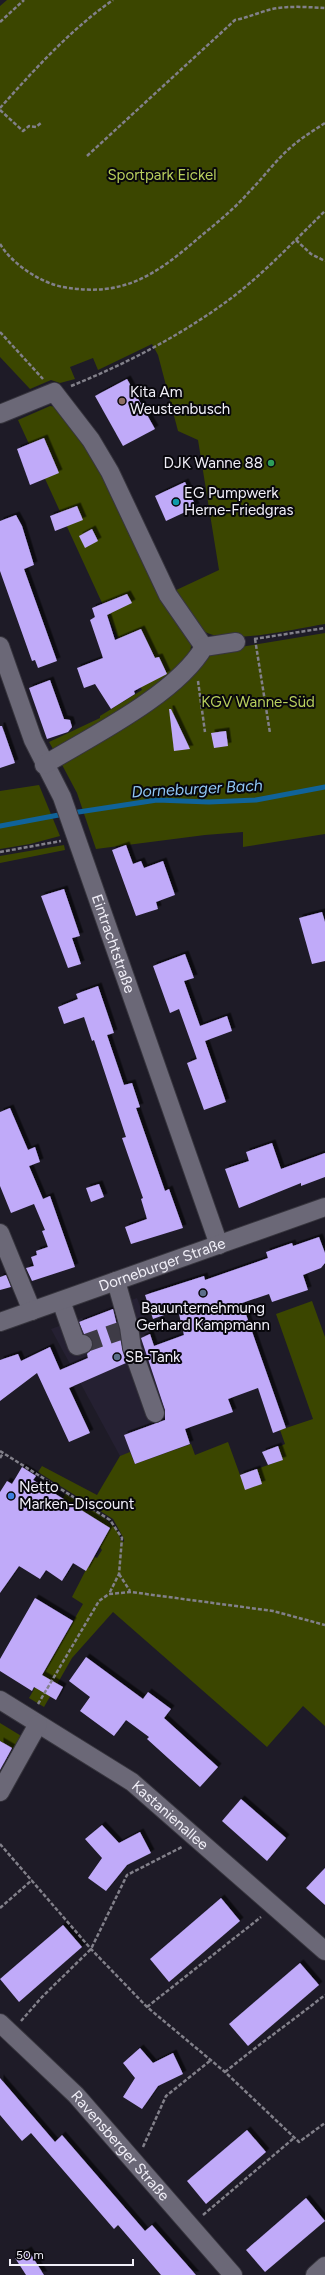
<svg xmlns="http://www.w3.org/2000/svg" width="325" height="2275" font-family="Figtree,sans-serif">
<style>
.built{fill:#252032}
.green{fill:#3b4600}
.lines{fill:none;stroke-linecap:round;stroke-linejoin:round}
.stream{stroke:#106399;stroke-width:5}
.building{fill:#c0aaf9;filter:url(#shadow)}
.minor-tunnel{stroke:#3e3b46;stroke-width:18;stroke-dasharray:18 9;stroke-linecap:butt}
.minor-casing{stroke:#37353e;stroke-width:20}
.path{stroke:#82808a;stroke-width:2.5;stroke-dasharray:4 2;stroke-linecap:butt}
.minor{stroke:#6b6877;stroke-width:18}
.education-dot{fill:#8d6e63;stroke:#08070c;stroke-width:1.5}
.leisure-dot{fill:#2e9e5b;stroke:#08070c;stroke-width:1.5}
.culture-dot{fill:#0f9aa8;stroke:#08070c;stroke-width:1.5}
.service-dot{fill:#5c6f8a;stroke:#08070c;stroke-width:1.5}
.shop-dot{fill:#3f7fe0;stroke:#08070c;stroke-width:1.5}
.labels{text-anchor:middle;stroke-width:4;stroke-linejoin:round;paint-order:stroke}
.park-label{font-size:15px;fill:#b8cf5d;stroke:#08070c}
.poi-label{font-size:15px;fill:#f1eff8;stroke:#08070c;text-anchor:start}
.street-label{font-size:15px;fill:#f1eff8;stroke:#08070c}
.water-label{font-size:16px;font-style:italic;fill:#8fc6f3;stroke:#08070c}
</style>
<defs>
<filter id="shadow"><feDropShadow dx="3.5" dy="-3.5" stdDeviation="0" flood-color="#0009"/></filter>
</defs>
<rect width="100%" height="100%" fill="#1e1b27"/>
<!-- built -->
<path class="built" d="M137,1298L191,1444L135,1464L130,1453L120,1456L51,1329Z"/>
<!-- green -->
<g class="green">
<path d="M7,0H325V624C297,628 225,647 202,630C191,621 181,604 172,592L219,570L198,440L178,431L158,355L152,344L98,370L93,358L70,367L75,379L60,383L51,380L30,389L0,357V6Z"/>
<path d="M50,406L56,407L87,443L191,640C192,653 187,659 180,670L56,754L49,742L100,718V716L142,690L18,420Z"/>
<path d="M325,633V834L243,847V832L205,835L96,849L77,793L60,761L176,686L210,656L222,650Z"/>
<path d="M39,785L60,836L30,844L0,849V791Z"/>
<path d="M64,845L65,850L0,863V856Z"/>
<path d="M312,1301L325,1337V1726L303,1706L267,1747L113,1612L72,1658L44,1707L29,1698L83,1604L72,1597L93,1556L97,1558L102,1550L63,1499L65,1494C79,1503 121,1523 120,1540L124,1542V1539L113,1519L38,1472L42,1466L97,1495L120,1456L130,1452L135,1464L191,1444L195,1455L228,1442L240,1475L282,1460L278,1447L285,1444L280,1430L313,1419L276,1314Z"/>
<path d="M0,1723L23,1737L16,1750L0,1741Z"/>
</g>
<g class="lines">
<!-- stream -->
<g class="stream">
<path d="M72,813L157,800L209,802L256,800L325,787"/>
<path d="M0,826L64,814"/>
</g>
</g>
<!-- building -->
<g class="building">
<path d="M127,379L155,429L123,446L95,396Z"/>
<path d="M44,438L59,473L30,485L17,449Z"/>
<path d="M185,482L196,507L166,521L155,496Z"/>
<path d="M77,506L83,520L55,531L50,516Z"/>
<path d="M16,515L22,526L34,565L24,569L57,661L38,668L35,660L32,661L0,571V521Z"/>
<path d="M92,529L98,541L85,548L79,536Z"/>
<path d="M127,594L132,603L107,615L115,640L141,629L155,658L159,657L167,674L134,691L135,694L111,709L95,684L84,688L77,668L103,658L90,620L95,617L92,608Z"/>
<path d="M50,680L64,719L70,720L72,727L68,732L47,739L29,688Z"/>
<path d="M169,709H171L190,749L174,751Z"/>
<path d="M0,726H2L15,763L0,768Z"/>
<path d="M226,731L228,746L214,748L211,733Z"/>
<path d="M126,845L133,864L141,861L144,868L163,861L175,895L156,902L158,909L136,916L112,850Z"/>
<path d="M64,889L80,936L72,938L81,964L68,968L41,896Z"/>
<path d="M322,912L325,922V961L312,964L299,918Z"/>
<path d="M185,954L194,978L184,981L200,1026L227,1016L232,1031L205,1041L226,1102L204,1110L187,1063L197,1059L179,1009L170,1013L153,966Z"/>
<path d="M98,986L114,1033L107,1035L124,1085L132,1083L140,1107L136,1108L165,1191L169,1189L183,1228L131,1244L125,1227L147,1219L141,1199L143,1198L122,1138L126,1137L94,1040L92,1041L84,1017L64,1024L58,1007L78,999L76,994Z"/>
<path d="M10,1108L28,1150L35,1147L40,1162L29,1166L43,1199L50,1196L75,1267L32,1281L26,1268L34,1266L31,1257L37,1255L36,1251L48,1247L42,1231L45,1230L34,1204L11,1213L0,1186V1112Z"/>
<path d="M272,1143L281,1169L325,1153V1177L301,1186V1183L239,1208L225,1169L249,1161L246,1152Z"/>
<path d="M99,1184L104,1197L91,1202L86,1188Z"/>
<path d="M319,1237L325,1253V1263L321,1268L303,1275L308,1290L272,1302L269,1294L242,1303L286,1428L273,1433L258,1388L228,1399L233,1412L185,1429L190,1444L135,1464L124,1435L165,1420V1410L141,1338L150,1334L154,1346L184,1335L178,1310L153,1319L145,1295L204,1276L205,1280L268,1258L266,1252L292,1243L293,1246Z"/>
<path d="M6,1275L11,1287L0,1290V1277Z"/>
<path d="M113,1309L126,1363L69,1388L90,1433L69,1442L37,1373L0,1401V1360L18,1354L21,1361L50,1347L60,1370L88,1358L87,1354L93,1346V1341L90,1336L84,1334L79,1322Z"/>
<path d="M278,1446L283,1460L268,1465L262,1452Z"/>
<path d="M22,1467L36,1476L33,1480L110,1528L86,1571L73,1563L62,1581L46,1570L40,1579L19,1566L0,1593V1492L7,1481L12,1484Z"/>
<path d="M257,1469L262,1484L245,1490L240,1475Z"/>
<path d="M35,1598L73,1621L42,1675L63,1687L56,1700L34,1687L32,1691L0,1671V1659Z"/>
<path d="M86,1657L143,1699L148,1692L171,1709L164,1718L218,1767L200,1787L147,1739L149,1737L126,1720L114,1736L80,1711L90,1697L69,1681Z"/>
<path d="M0,1741L12,1748L0,1770Z"/>
<path d="M241,1799L286,1838L267,1861L222,1821Z"/>
<path d="M102,1825L119,1843L140,1832L151,1853L127,1865L106,1891L88,1878L102,1858L85,1839Z"/>
<path d="M325,1868V1905L306,1888Z"/>
<path d="M221,1898L240,1921L169,1982L150,1959Z"/>
<path d="M63,1925L82,1947L19,2002L0,1979Z"/>
<path d="M300,1963L319,1985L248,2046L229,2024Z"/>
<path d="M140,2048L153,2063L173,2053L183,2074L158,2086L142,2109L123,2097L135,2078L123,2063Z"/>
<path d="M0,2078L55,2142L62,2135L145,2231L152,2225L196,2275H161L118,2225L114,2229L31,2133L22,2141L0,2115Z"/>
<path d="M247,2130L266,2152L206,2204L187,2181Z"/>
<path d="M306,2198L325,2221L265,2272L246,2250Z"/>
<path d="M28,2250L44,2275H26L15,2258Z"/>
</g>
<g class="lines">
<!-- minor-tunnel -->
<path class="minor-tunnel" d="M83,1344L123,1330"/>
<!-- minor casing -->
<g class="minor-casing">
<g id="minor">
<path d="M0,414L54,392L91,440L110,472L168,595L204,647"/>
<path id="s1" d="M0,646L33,740L62,797L219,1245"/>
<path d="M44,765C92,736 177,694 204,647L236,642"/>
<path d="M0,1233L32,1311"/>
<path d="M116,1281L129,1327L132,1348L155,1413"/>
<path d="M61,1301L77,1346L83,1344"/>
<path id="s2" d="M0,1322L325,1207"/>
<path id="s3" d="M0,1700L132,1782L325,1951"/>
<path d="M0,1792L38,1724"/>
<path id="s4" d="M0,2023L76,2095L233,2275"/>
<path d="M315,2275L325,2266"/>
</g>
</g>
<!-- path -->
<g class="path">
<path d="M0,22L24,0"/>
<path d="M0,108C35,69 70,30 113,0"/>
<path d="M0,110L23,131L29,126L36,127L41,123"/>
<path d="M87,156L235,20C246,18 255,14 265,11C284,5 306,7 325,8"/>
<path d="M296,240L311,254L325,261"/>
<path d="M0,244C12,264 41,283 63,287C125,298 157,274 202,235C218,222 235,208 249,192C263,178 275,161 290,148C301,138 313,131 325,123"/>
<path d="M0,332L43,379"/>
<path d="M71,386C123,365 172,340 219,307C258,280 291,244 325,211"/>
<path d="M254,639L325,628"/>
<path d="M255,639L270,733"/>
<path d="M198,681L205,732"/>
<path d="M0,852L61,841"/>
<path d="M0,1451L110,1520L122,1538L119,1574L109,1594"/>
<path d="M0,1458L3,1453"/>
<path d="M119,1574L130,1591"/>
<path d="M38,1704L99,1601L109,1594L131,1592L273,1611L325,1625"/>
<path d="M0,1844L91,1949L147,2007L225,2072L299,2142L325,2123"/>
<path d="M0,1908L32,1880"/>
<path d="M147,2007L261,1917"/>
<path d="M21,2021L42,1997L91,1949L127,1875L182,1847"/>
<path d="M225,2072C258,2045 292,2021 325,1995"/>
<path d="M143,2147L166,2096L211,2060"/>
<path d="M203,2215L294,2138"/>
</g>
<!-- minor -->
<use href="#minor" class="minor"/>
</g>
<!-- markers -->
<circle class="education-dot" cx="122" cy="401" r="4"/>
<circle class="leisure-dot" cx="271" cy="463" r="4"/>
<circle class="culture-dot" cx="176" cy="502" r="4"/>
<g class="service-dot">
<circle cx="203" cy="1293" r="4"/>
<circle cx="117" cy="1357" r="4"/>
</g>
<circle class="shop-dot" cx="11" cy="1496" r="4"/>
<g class="labels">
<!-- park labels -->
<g class="park-label">
<text x="162" y="180">Sportpark Eickel</text>
<text x="258" y="707">KGV Wanne-Süd</text>
</g>
<!-- poi labels -->
<g class="poi-label">
<text x="130" y="397">Kita Am<tspan x="130" dy="17">Weustenbusch</tspan></text>
<text x="263" y="468" text-anchor="end">DJK Wanne 88</text>
<text x="184" y="498">EG Pumpwerk<tspan x="184" dy="17">Herne-Friedgras</tspan></text>
<text x="203" y="1313" text-anchor="middle">Bauunternehmung<tspan x="203" dy="17">Gerhard Kampmann</tspan></text>
<text x="125" y="1362">SB-Tank</text>
<text x="19" y="1492">Netto<tspan x="19" dy="17">Marken-Discount</tspan></text>
</g>
<!-- street labels -->
<g class="street-label">
<text dy="5" stroke="none"><textPath href="#s1" startOffset="319">Eintrachtstraße</textPath></text>
<text dy="5" stroke="none"><textPath href="#s2" startOffset="172">Dorneburger Straße</textPath></text>
<text dy="5" stroke="none"><textPath href="#s3" startOffset="206">Kastanienallee</textPath></text>
<text dy="5" stroke="none"><textPath href="#s4" startOffset="172">Ravensberger Straße</textPath></text>
</g>
<!-- water labels -->
<g class="water-label">
<text transform="translate(197 788) rotate(-3)" y="6">Dorneburger Bach</text>
</g>
</g>
<!-- scale -->
<path d="M10 2259v6h123v-6" fill="none" stroke="#f1eff8" stroke-width="2"/>
<text x="16" y="2259" font-size="12" fill="#f1eff8" stroke="#08070c" stroke-width="3" paint-order="stroke">50 m</text>
</svg>
